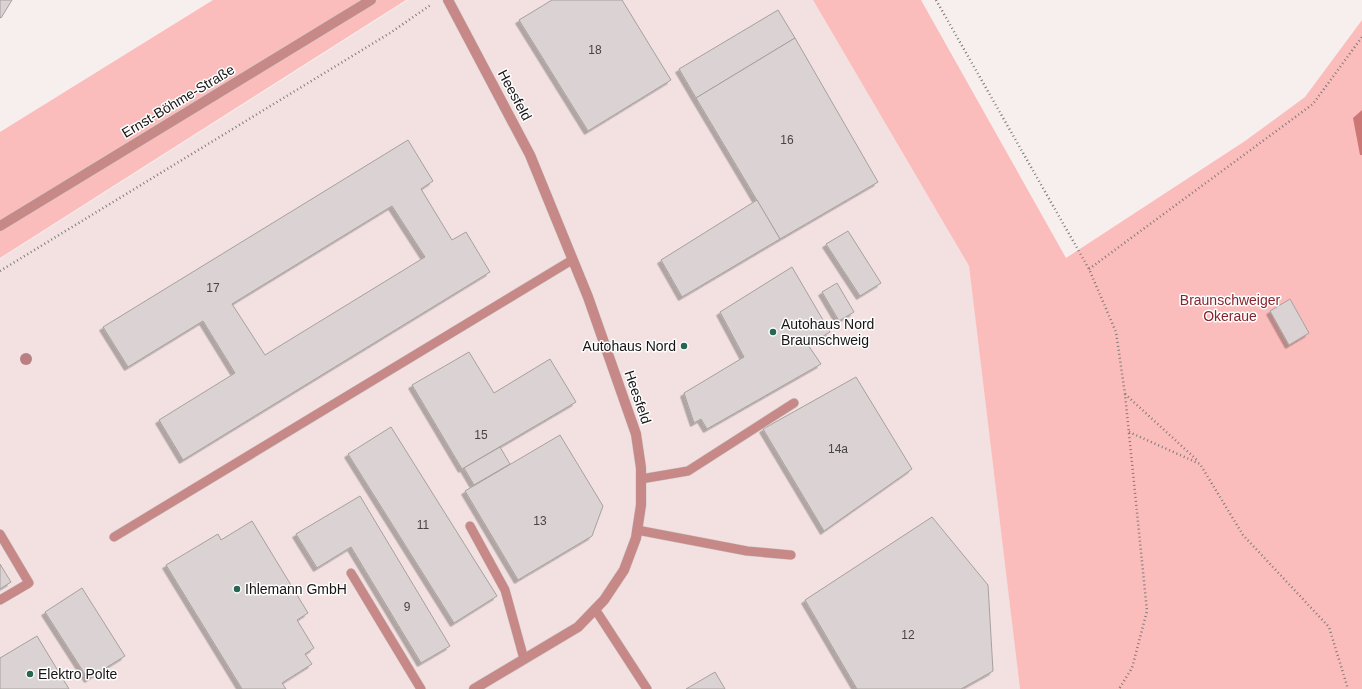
<svg xmlns="http://www.w3.org/2000/svg" width="1362" height="689" font-family="Helvetica,sans-serif">
<style>
.built{fill:#f2e1e0}
.green{fill:#fbbdbb}
.water{fill:#cb7776}
.building{fill:#dbd3d3;stroke:#a7a09f;fill-rule:evenodd;filter:url(#shadow)}
.lines{fill:none;stroke-linecap:round;stroke-linejoin:round}
.service-casing{stroke:#d3cccb;stroke-width:10}
.minor-casing{stroke:#d3cccb;stroke-width:11}
.path{stroke:#7f7a79;stroke-width:2.5;stroke-dasharray:1 3;stroke-linecap:butt}
.service{stroke:#c68987;stroke-width:9}
.minor{stroke:#c68987;stroke-width:10}
.tree{fill:#ba7f83}
.poi-dot{fill:#266653;stroke:#fefefe;stroke-width:1.5}
.labels{text-anchor:middle;stroke-width:3;stroke-linejoin:round;paint-order:stroke}
.number-label{font-size:12px;fill:#484444}
.street-label{font-size:14px;fill:#171414;stroke:#fefefe}
.park-label{font-size:14px;fill:#88232c;stroke:#fefefe}
.poi-label{font-size:14px;fill:#171414;stroke:#fefefe;text-anchor:start}
</style>
<defs>
<filter id="shadow"><feDropShadow dx="-3.5" dy="3.5" stdDeviation="0" flood-color="#0004"/></filter>
</defs>
<rect width="100%" height="100%" fill="#f7efee"/>
<!-- built -->
<path class="built" d="M408,0H813L969,266L1020,689H0V259Z"/>
<!-- green -->
<g class="green">
<path d="M213,0H406L0,258V132Z"/>
<path d="M813,0H921L1066,258L1245,141L1305,97L1362,20V689H1020L969,266Z"/>
</g>
<!-- water -->
<path class="water" d="M1362,110V155H1360L1353,118Z"/>
<!-- building -->
<g class="building">
<path d="M0,0H12L1,18L0,17Z"/>
<path d="M552,0H622L671,80L588,131L519,20Z"/>
<path d="M778,10L795,38L696,98L679,69Z"/>
<path d="M795,38L878,182L780,239L696,98Z"/>
<path d="M408,140L433,181L421,189L452,240L466,232L490,272L183,460L159,420L235,373L203,321L128,367L103,327ZM392,206L425,257L265,355L232,304Z"/>
<path d="M757,200L780,239L682,297L661,260Z"/>
<path d="M848,231L881,283L860,296L826,244Z"/>
<path d="M792,267L830,332L808,345L821,364L707,429L701,419L694,423L684,393L744,357L720,312Z"/>
<path d="M837,283L854,312L839,321L822,292Z"/>
<path d="M1290,299L1309,333L1289,345L1270,311Z"/>
<path d="M469,352L494,393L550,359L576,402L462,469L412,385Z"/>
<path d="M856,377L912,469L824,531L763,429Z"/>
<path d="M391,427L497,596L454,623L348,454Z"/>
<path d="M560,435L603,506L592,536L518,580L465,491Z"/>
<path d="M500,447L510,464L474,485L464,468Z"/>
<path d="M360,496L450,646L421,663L351,547L317,568L296,534Z"/>
<path d="M932,517L988,585L993,671L961,689H857L805,600Z"/>
<path d="M252,521L308,613L297,620L314,648L305,654L312,664L282,683L286,689H242L166,565L218,534L221,540Z"/>
<path d="M0,564L11,582L0,589Z"/>
<path d="M82,588L125,656L88,679L45,612Z"/>
<path d="M37,636L69,689H0V658Z"/>
<path d="M715,672L725,689H686Z"/>
</g>
<g class="lines">
<!-- service casing -->
<g class="service-casing">
<g id="service">
<path d="M641,479L688,471L794,403"/>
<path d="M470,526L505,590L524,659"/>
<path d="M637,530L747,551L791,555"/>
<path d="M0,534L29,583L0,600"/>
<path d="M114,537L572,260"/>
<path d="M351,573L421,689"/>
<path d="M595,609L647,689"/>
</g>
</g>
<!-- minor casing -->
<g class="minor-casing">
<g id="minor">
<path d="M448,0L530,155L588,297L636,434L641,468V505L636,538L624,570L604,600L578,627L474,689"/>
<path d="M0,226L371,0"/>
</g>
</g>
<!-- path -->
<g class="path">
<path d="M936,0L1089,269L1116,332L1125,394L1147,611L1132,668L1119,689"/>
<path d="M1089,269L1313,104L1362,37"/>
<path d="M0,271L390,33L432,4"/>
<path d="M1125,394L1198,461"/>
<path d="M1129,432L1200,464L1243,535L1329,627L1348,689"/>
</g>
<!-- service -->
<use href="#service" class="service"/>
<!-- minor -->
<use href="#minor" class="minor"/>
</g>
<!-- trees -->
<circle class="tree" cx="26" cy="359" r="6"/>
<!-- markers -->
<g class="poi-dot">
<circle cx="773" cy="332" r="4"/>
<circle cx="684" cy="346" r="4"/>
<circle cx="237" cy="589" r="4"/>
<circle cx="30" cy="674" r="4"/>
</g>
<g class="labels">
<!-- number labels -->
<g class="number-label">
<text x="595" y="54">18</text>
<text x="787" y="144">16</text>
<text x="213" y="292">17</text>
<text x="481" y="439">15</text>
<text x="838" y="453">14a</text>
<text x="540" y="525">13</text>
<text x="423" y="529">11</text>
<text x="407" y="611">9</text>
<text x="908" y="639">12</text>
</g>
<!-- street labels -->
<g class="street-label">
<text transform="translate(515 95) rotate(62)" y="5">Heesfeld</text>
<text transform="translate(178 101) rotate(-31)" y="5">Ernst-Böhme-Straße</text>
<text transform="translate(638 397) rotate(71)" y="5">Heesfeld</text>
</g>
<!-- park labels -->
<g class="park-label">
<text x="1230" y="305">Braunschweiger<tspan x="1230" dy="16">Okeraue</tspan></text>
</g>
<!-- poi labels -->
<g class="poi-label">
<text x="781" y="329">Autohaus Nord<tspan x="781" dy="16">Braunschweig</tspan></text>
<text x="676" y="351" text-anchor="end">Autohaus Nord</text>
<text x="245" y="594">Ihlemann GmbH</text>
<text x="38" y="679">Elektro Polte</text>
</g>
</g>
</svg>
